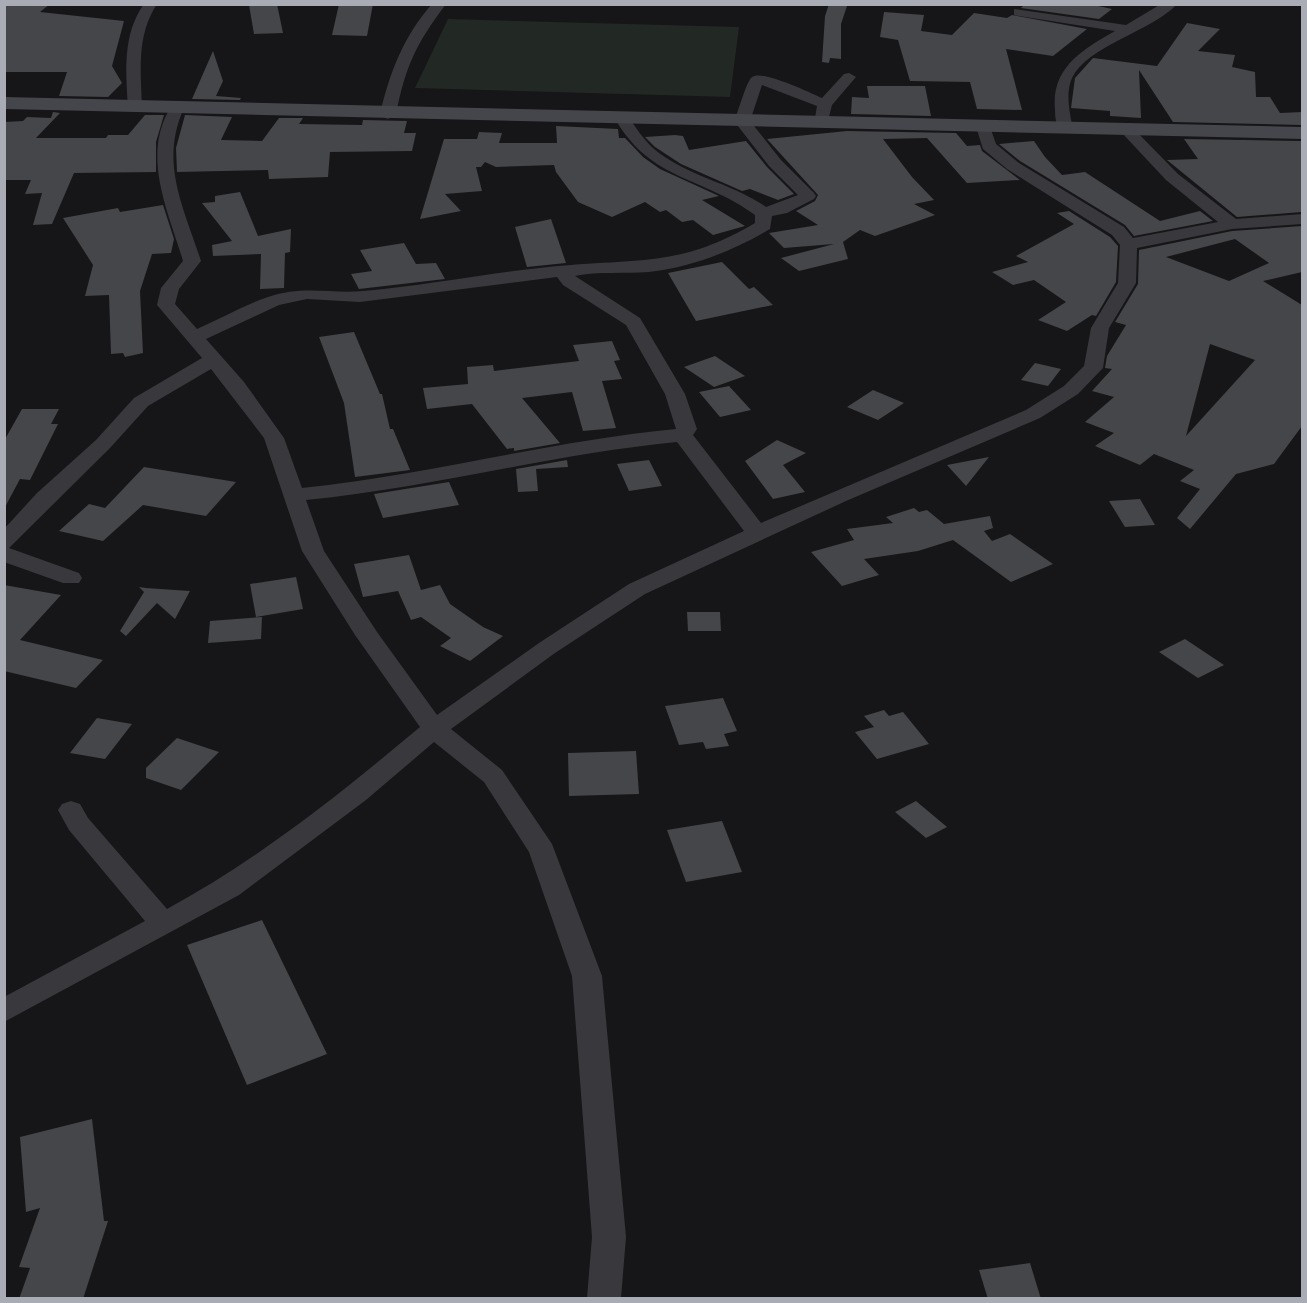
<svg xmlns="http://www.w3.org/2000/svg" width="1307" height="1303" font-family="'Nunito Sans',sans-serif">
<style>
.green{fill:#222823}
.building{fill:#454649;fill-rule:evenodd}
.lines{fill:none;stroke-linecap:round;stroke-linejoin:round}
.street{fill:#39393d;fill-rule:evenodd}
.secondary{fill:#45464b;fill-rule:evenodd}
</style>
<rect width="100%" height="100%" fill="#161517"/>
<!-- green -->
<path class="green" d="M448,19L739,27L730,97L415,88Z"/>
<!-- building -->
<g class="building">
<path d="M4,4H50L40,12L124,21L112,66L122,83L108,97L59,96L67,72H4Z"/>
<path d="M277,4L283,33L254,34L249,5Z"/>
<path d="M339,4H373L367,36L332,35Z"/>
<path d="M829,4L847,6L841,24V59L830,58L829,63L822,62L825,16Z"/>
<path d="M1025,4H1089L1112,9L1099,19L1021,8Z"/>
<path d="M884,12L924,15L921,31L952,35L974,13L1007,18L1012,15L1087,29L1053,56L1006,49L1022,110L977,109L970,82L910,81L898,40L880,37Z"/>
<path d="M1187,23L1220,29L1198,51L1235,55L1232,67L1255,72L1256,97H1270L1280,113L1302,112V125L1173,122L1139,70L1141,118L1110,116V111L1071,108L1075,78L1093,58L1157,66Z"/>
<path d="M213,51L223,81L216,96L241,98L240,100L192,99Z"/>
<path d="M867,86H925L931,116L851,114L852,97L869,98Z"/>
<path d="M53,112L60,113L36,138H106L108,135H128L145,115H164L156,142V172L74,173L52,224L33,225L42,193L25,194L31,180H4V122L23,121L27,117L51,118Z"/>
<path d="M185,115L232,117L221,140L262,141L279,118H303L299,124L362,125L363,120L407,121L404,133H416L412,151L330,152L328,177L269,179L268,170L177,172L176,148Z"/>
<path d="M556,126L618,129L619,138H625L643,157L660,169L719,196L702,200L745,226L713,235L693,220L682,222L666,210L660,212L645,202L612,217L578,202L556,172L554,165L496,167L485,162L481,167H476L482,191L445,194L461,211L420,219L444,139H477L479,132L502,133L499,143H557Z"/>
<path d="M847,131L956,133L967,146L980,145L982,151L1020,180L967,183L927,138L883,139L912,177L934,200L914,204L935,215L875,236L860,230L843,242L848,259L799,271L781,258L834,244L784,248L769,233L818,225L796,211L815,201L818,195L767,139Z"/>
<path d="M675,135L683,136L689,150L746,141L767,167L794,194L778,200L750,189L742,191L681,164L655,147L645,137Z"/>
<path d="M1184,139L1302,141V212L1237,217L1167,160L1198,159Z"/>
<path d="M1034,141L1045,157L1062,175L1085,172L1160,221L1200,211L1213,221L1134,236L1125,225L1020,161L999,144Z"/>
<path d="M240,192L258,236L291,229L290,252L285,253L284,288L260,289L261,254L213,256L212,245L232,241L202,203L215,202V196Z"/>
<path d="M163,205L174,239L171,253L152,254L140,291L143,353L125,357L123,353L111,354L109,295L85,296L93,265L63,218L118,208L120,212Z"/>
<path d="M1069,211L1110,237L1118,246L1116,282L1096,316L1092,315L1067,331L1038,320L1066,302L1034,280L1013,285L992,272L1028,262L1016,256L1074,224L1057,213Z"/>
<path d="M551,219L566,263L527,267L515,227Z"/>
<path d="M1302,226V272L1263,281L1302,305V426L1274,464L1236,474L1190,529L1177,518L1200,489L1180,481L1194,470L1154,454L1140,465L1095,446L1114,433L1085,422L1114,397L1092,391L1112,369L1105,368L1107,356L1126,325L1115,322L1138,284L1139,250L1232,231ZM1235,239L1269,263L1229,281L1166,257ZM1210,344L1255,360L1186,436Z"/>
<path d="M404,243L416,264L436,263L445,279L359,289L351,274L372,271L360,250Z"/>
<path d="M722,262L749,289L754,287L773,305L696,321L668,273Z"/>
<path d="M354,332L380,394H382L390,429H393L410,470L355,477L344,403L319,337Z"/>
<path d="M612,341L620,360L614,361L622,379L602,381L616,428L583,431L572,392L522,398L560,443L514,451V448L507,449L472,404L427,409L423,388L468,384L467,367L493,365L494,371L579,361L573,345Z"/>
<path d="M715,356L745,376L714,387L684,367Z"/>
<path d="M1035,363L1061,369L1048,386L1021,380Z"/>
<path d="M729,386L751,410L720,417L699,392Z"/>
<path d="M873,390L904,403L878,420L847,407Z"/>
<path d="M22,409H59L51,424H58L30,480L20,479L4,509V441Z"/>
<path d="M777,440L806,453L783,465L805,492L773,499L745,461Z"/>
<path d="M989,457L966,486L947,465Z"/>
<path d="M567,460L568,467L536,469L538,491L518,492L516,469Z"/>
<path d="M649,460L662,486L629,491L617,464Z"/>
<path d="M144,467L236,482L206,516L143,505L103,541L59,531L89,504L105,508Z"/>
<path d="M449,482L459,505L383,518L374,494Z"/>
<path d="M1140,499L1155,525L1125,527L1109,501Z"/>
<path d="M914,508L919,512L927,510L944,524L990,516L993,528L984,531L992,541L1010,534L1053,564L1011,582L953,540L918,551L864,559L879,575L842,586L811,552L854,540L847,529L893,523L886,517Z"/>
<path d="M409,555L421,590L440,585L450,604L483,627L503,636L470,661L440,646L451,638L421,617L411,620L398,591L363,597L354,564Z"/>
<path d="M296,577L303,609L256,617L250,584Z"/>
<path d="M4,585L61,595L20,640L103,660L76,688L4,671Z"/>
<path d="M139,587L146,588L190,591L175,619L157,603L126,636L120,631L144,592Z"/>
<path d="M687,612H720L721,631H688Z"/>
<path d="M262,617L261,639L208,643L210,621Z"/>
<path d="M1185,639L1224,665L1198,678L1159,652Z"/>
<path d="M723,698L737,731L724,734L729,746L706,749L703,742L679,745L665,706Z"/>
<path d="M884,710L889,716L903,712L929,744L877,759L855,732L874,727L864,716Z"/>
<path d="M97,718L132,724L105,759L70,753Z"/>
<path d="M177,738L219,752L181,790L146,778V768Z"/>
<path d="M636,751L639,794L569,796L568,753Z"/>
<path d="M916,801L947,827L926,838L895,812Z"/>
<path d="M722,821L742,872L686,882L667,830Z"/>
<path d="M262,920L327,1054L247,1085L187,945Z"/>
<path d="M92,1119L104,1221H108L83,1299H19L30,1268L19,1267L40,1208L26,1212L20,1137Z"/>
<path d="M1030,1263L1041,1299H988L979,1270Z"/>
</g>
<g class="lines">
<!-- street -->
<g class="street">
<path d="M144,4H157C136,36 141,71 142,107L135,111L128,107C126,71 122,35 144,4Z"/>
<path d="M432,4H446C416,44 406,65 396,114L388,119L383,117L380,114C390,72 403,37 432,4Z"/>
<path d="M1161,4H1177C1153,31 1088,45 1072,78C1065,93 1070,114 1073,129L1070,132H1060C1056,125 1055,117 1055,109C1051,68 1083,49 1115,31L1019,16L1014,15V9L1126,25Z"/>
<path d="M849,73L856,77L832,105L828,121H818L815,118L817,106L762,85L750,121L781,160L814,193L816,196L814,199L787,213L772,216L770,229C732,251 693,267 649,272C625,274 598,271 575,276L640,318L685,394L697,429L693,435L761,523L1026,410L1064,386L1084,366L1091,328L1118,283L1120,245L1112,235L1007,169L983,149L976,127L979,124H989L996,144L1019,163L1124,227L1133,238L1218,222L1166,180L1122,133L1119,130L1127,125L1132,127L1178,174L1236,219L1302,214V224L1232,229L1137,248L1136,283L1109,328L1103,368L1078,394L1040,418L846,501L645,594L555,653L451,729L502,770L552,844L602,976L626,1237L621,1298H587L592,1237L572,976L529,852L484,782L434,742L366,800L239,895L4,1022V997L145,921L69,830L58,810L62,804L71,801L80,804L88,818L167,909C259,859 340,794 420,727L355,635L302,551L264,438L211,369L148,406L110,448L9,548L79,573L82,578L79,583H63L4,562V529L37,493L96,440L134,398L202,358L157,305L161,288L183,261C168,210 140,154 172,105L177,104L184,108C159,163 184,208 201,261L179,289L175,304L197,329C220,319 244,305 268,297C303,285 329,294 363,291C433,285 502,270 571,265C649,259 685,264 755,223V215C702,176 652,182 615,119L618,116H628C636,128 643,139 654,149C686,176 732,183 766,207L798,195L769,166L734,121C738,113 746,82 752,77C761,69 811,93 822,98L844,74ZM557,277L563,285L626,325L665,394L676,429C550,441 428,475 302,488L284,438L244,382L206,339L279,305L307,299L360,302ZM677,442L744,531L629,584L539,643L437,715L377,632L324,551L306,500C431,488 552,454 677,442Z"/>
</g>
<!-- secondary -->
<path class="secondary" d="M4,97L1302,127V139L4,109Z"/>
</g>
<!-- border -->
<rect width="1307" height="1303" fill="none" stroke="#a9abb5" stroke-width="12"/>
</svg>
